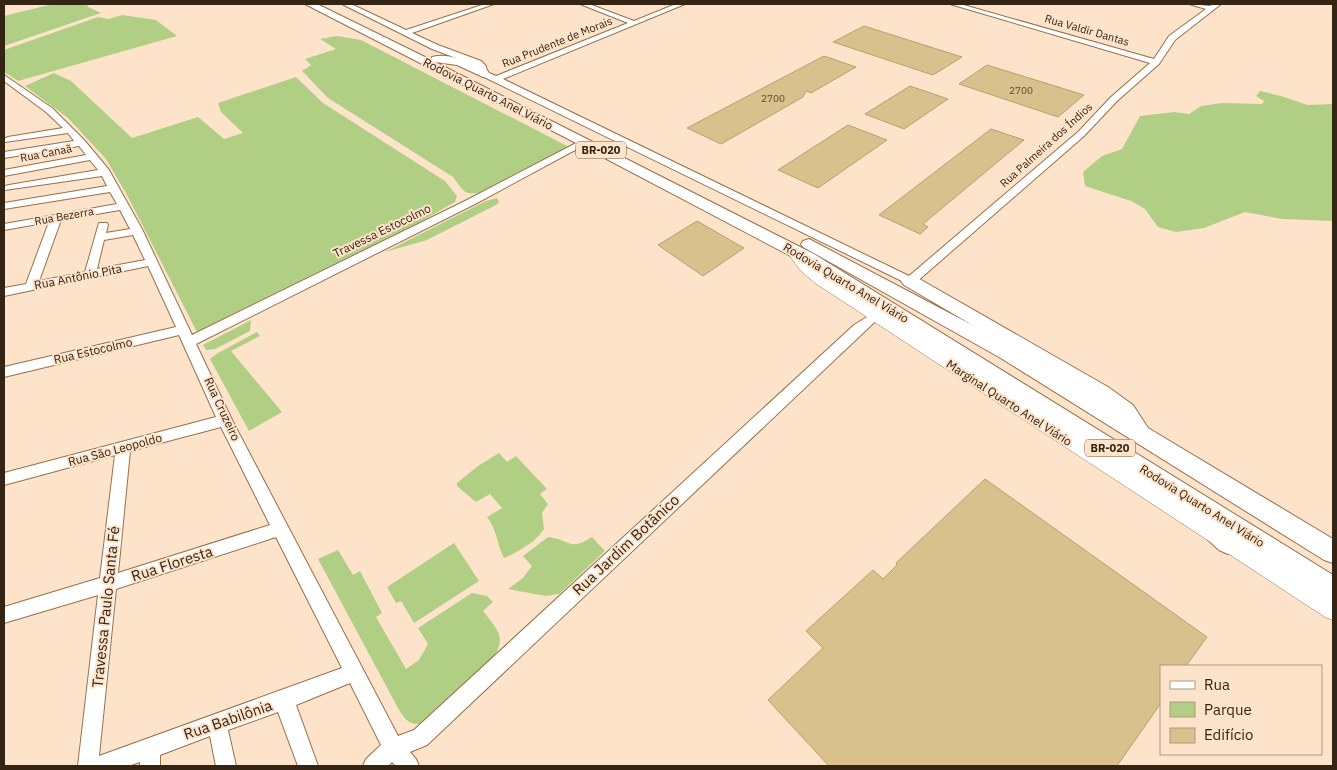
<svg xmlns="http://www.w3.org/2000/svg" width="1337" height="770" font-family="'IBM Plex Sans',sans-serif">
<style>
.green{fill:#b1cf84}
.building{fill:#d9c18d;stroke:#b7a06d}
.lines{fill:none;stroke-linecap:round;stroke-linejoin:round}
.minor-casing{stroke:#977049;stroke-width:2}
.major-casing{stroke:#977049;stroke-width:1}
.highway-casing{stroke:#977049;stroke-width:2}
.minor{fill:#fff;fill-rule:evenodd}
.major{fill:#fff;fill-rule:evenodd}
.highway{fill:#fff;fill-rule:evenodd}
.labels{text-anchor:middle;stroke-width:4;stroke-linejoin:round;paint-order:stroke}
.number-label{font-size:10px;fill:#5d4b32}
.far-street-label{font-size:11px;fill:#342414;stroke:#fde3ca}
.shield{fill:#fde3ca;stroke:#705d4b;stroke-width:1}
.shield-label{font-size:11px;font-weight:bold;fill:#342414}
.street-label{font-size:12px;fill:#342414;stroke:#fde3ca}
.near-street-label{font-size:15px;fill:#342414;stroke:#fde3ca}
</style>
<rect width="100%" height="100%" fill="#fde3ca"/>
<!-- green -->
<g class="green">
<path d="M53,4H87L88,7L101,13L4,46V16Z"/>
<path d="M122,15L156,20L177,36L18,81L4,72V50L98,17L109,19Z"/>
<path d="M337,36L361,40L569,147L479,193C463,195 463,190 453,177L328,98L302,71L311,65L305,59L336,49L320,39Z"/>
<path d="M54,73L71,81L132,138L198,117L224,139L243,133L221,112L218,103L296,77L323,103L445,181L457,196L455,202L418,223L197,332L127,195L106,159L68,118L25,86Z"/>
<path d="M1260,91L1281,96L1308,105L1333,104V221L1282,219L1245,212L1204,228L1176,232L1158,227L1145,209L1131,201L1085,186L1083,172L1102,156L1122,149L1140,116L1174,112L1189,114L1201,106L1222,103L1262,104L1264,101L1256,96Z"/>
<path d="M497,198L499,202L496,205L427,240L385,252L486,201Z"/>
<path d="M251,320L250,331L215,349L206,350L203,345Z"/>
<path d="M257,332L260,336L231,351L282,412L249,431L210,359L218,353Z"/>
<path d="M499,453L507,462L516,456L547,489L540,494L548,504L542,513L544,529C536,542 518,552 504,558C497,546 498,531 487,517L502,508L490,494L476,502L457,486V483L478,466Z"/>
<path d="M548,537C569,539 570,552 592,537L605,551L559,594L546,596L508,589L523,578L532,566L523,556Z"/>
<path d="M454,543L479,581L414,623L401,601L396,603L387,587Z"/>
<path d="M338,550L353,575L360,571L382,613L376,617L406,669L419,660L428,644L418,628L472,593L487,596L493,602L483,611C496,628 508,637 493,658L420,724C409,725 405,719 399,710L318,559Z"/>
</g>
<!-- building -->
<g class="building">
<path d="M864,26L962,57L933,75L833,42Z"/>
<path d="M824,56L856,67L811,93L806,91L803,97L721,144L687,128Z"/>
<path d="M987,65L1084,95L1058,117L959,84Z"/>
<path d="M910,86L948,99L904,129L865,114Z"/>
<path d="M848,125L887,140L818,188L778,170Z"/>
<path d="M991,129L1024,140L923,224L928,227L920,234L879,215Z"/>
<path d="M697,221L744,248L703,276L658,245Z"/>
<path d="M985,479L1207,637L1186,666H1161V703L1117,766H829L768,700L823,648L806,631L873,570L883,579L897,565L896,563Z"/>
</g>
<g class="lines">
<!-- minor casing -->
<g class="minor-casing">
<g id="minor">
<path d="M342,4H351L406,30L485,4H494L412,33L438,45L481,61L486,66L487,72L496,76L628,23L580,4H589L634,21L676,4H685L503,79L909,276L1078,132L1111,97L1150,63L950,4H960L1154,59L1169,36L1206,9L1189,4L1210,6L1213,4H1221L1175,40L1159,64L1117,101L1084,136L914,284L910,285L480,75L478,67L475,65L432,49Z"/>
<path d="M4,75L52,108L85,141L109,170L143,231L192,335L467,200L582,140H588L590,142L475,204L196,344L232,420L398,736L414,730L854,325L875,312L881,316L427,745L410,752L416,759L419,766H396L392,762L388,766H363L366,759L381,745L350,683L296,705L318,766H298L278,712L228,730L236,766H216L210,736L160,755V766H140V762L128,766H78L98,595L4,623V607L100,578L115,455L4,485V473L216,417L179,335L4,377V367L176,327L148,266L4,296V288L26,284L49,222L4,230V224L117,204L110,192L4,209V203L107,186L102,176L5,190L4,188L5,186L9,185L98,170L90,160L4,176V170L86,155L79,146L4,158V152L74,141L68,133L5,142L4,139L8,137L63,128L46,112L4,81ZM120,210L130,229L106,233L108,225L107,223H99L85,272L39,281L61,220ZM133,235L145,260L97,269L104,240ZM221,427L270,525L118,573L130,451ZM276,537L342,668L99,756L116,589Z"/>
</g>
</g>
<!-- major casing -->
<g class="major-casing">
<path id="major" d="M793,247C800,248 818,270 825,277L1333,597V620L1325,617L815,283L801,271L786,251L788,248Z"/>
</g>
<!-- highway casing -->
<g class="highway-casing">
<g id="highway">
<path d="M305,4H317L431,60L432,57C451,52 471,63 487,70L489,73L487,76L483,77L457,65L435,62L814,254L1333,575V601L1324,597L1240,543L1237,550L1228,554L1219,550L1183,517L1179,510L1182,506L802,262L580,145Z"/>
<path d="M809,239L974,326L904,285L901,281L904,277L910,276L916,277L1108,387L1133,405L1148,428L1333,539V563L1324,560L999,357L803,247L801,244L803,241Z"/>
</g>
</g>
<!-- minor -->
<use href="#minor" class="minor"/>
<!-- major -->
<use href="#major" class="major"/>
<!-- highway -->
<use href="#highway" class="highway"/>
</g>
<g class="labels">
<!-- number labels -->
<g class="number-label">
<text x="1021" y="94">2700</text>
<text x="773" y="102">2700</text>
</g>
<!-- far-street labels -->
<g class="far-street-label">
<text transform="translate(1087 30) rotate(16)" y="4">Rua Valdir Dantas</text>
<text transform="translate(557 42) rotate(-22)" y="4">Rua Prudente de Morais</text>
<text transform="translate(1046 145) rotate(-42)" y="4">Rua Palmeira dos Índios</text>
<text transform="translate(46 153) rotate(-11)" y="4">Rua Canaã</text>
<text transform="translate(64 216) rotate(-10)" y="4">Rua Bezerra</text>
</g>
<!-- shield labels -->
<g class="shield">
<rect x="576" y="141.5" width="50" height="17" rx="4"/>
<rect x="1085" y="439.5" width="50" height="17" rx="4"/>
</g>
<g class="shield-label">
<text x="601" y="154">BR-020</text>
<text x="1110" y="452">BR-020</text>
</g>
<!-- street labels -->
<g class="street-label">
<text transform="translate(488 94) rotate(27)" y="4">Rodovia Quarto Anel Viário</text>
<text transform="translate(382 231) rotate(-26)" y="4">Travessa Estocolmo</text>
<text transform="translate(78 277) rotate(-11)" y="4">Rua Antônio Pita</text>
<text transform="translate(846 283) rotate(31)" y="4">Rodovia Quarto Anel Viário</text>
<text transform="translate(93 351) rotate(-13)" y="4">Rua Estocolmo</text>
<text transform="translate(1009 403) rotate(33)" y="4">Marginal Quarto Anel Viário</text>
<text transform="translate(222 409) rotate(65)" y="4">Rua Cruzeiro</text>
<text transform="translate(115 450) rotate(-15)" y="4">Rua São Leopoldo</text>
<text transform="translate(1202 506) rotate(32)" y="4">Rodovia Quarto Anel Viário</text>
</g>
<!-- near-street labels -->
<g class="near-street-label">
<text transform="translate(626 545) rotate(-43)" y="5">Rua Jardim Botânico</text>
<text transform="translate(172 564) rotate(-18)" y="5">Rua Floresta</text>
<text transform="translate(106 607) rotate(-84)" y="5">Travessa Paulo Santa Fé</text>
<text transform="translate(228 720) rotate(-19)" y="5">Rua Babilônia</text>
</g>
</g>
<!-- border -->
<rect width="1337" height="770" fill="none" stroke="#342414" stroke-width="10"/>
<!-- legend -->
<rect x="1160" y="665" width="162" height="90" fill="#fde3ca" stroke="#ad9781"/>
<rect x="1170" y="681" width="25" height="8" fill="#ffffff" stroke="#ad9781"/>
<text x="1204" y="690" font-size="15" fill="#342414">Rua</text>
<rect x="1170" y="702" width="25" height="15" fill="#b1cf84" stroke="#ad9781"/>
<text x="1204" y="715" font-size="15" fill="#342414">Parque</text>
<rect x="1170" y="728" width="25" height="15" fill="#d9c18d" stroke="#ad9781"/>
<text x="1204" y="740" font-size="15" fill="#342414">Edifício</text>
</svg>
